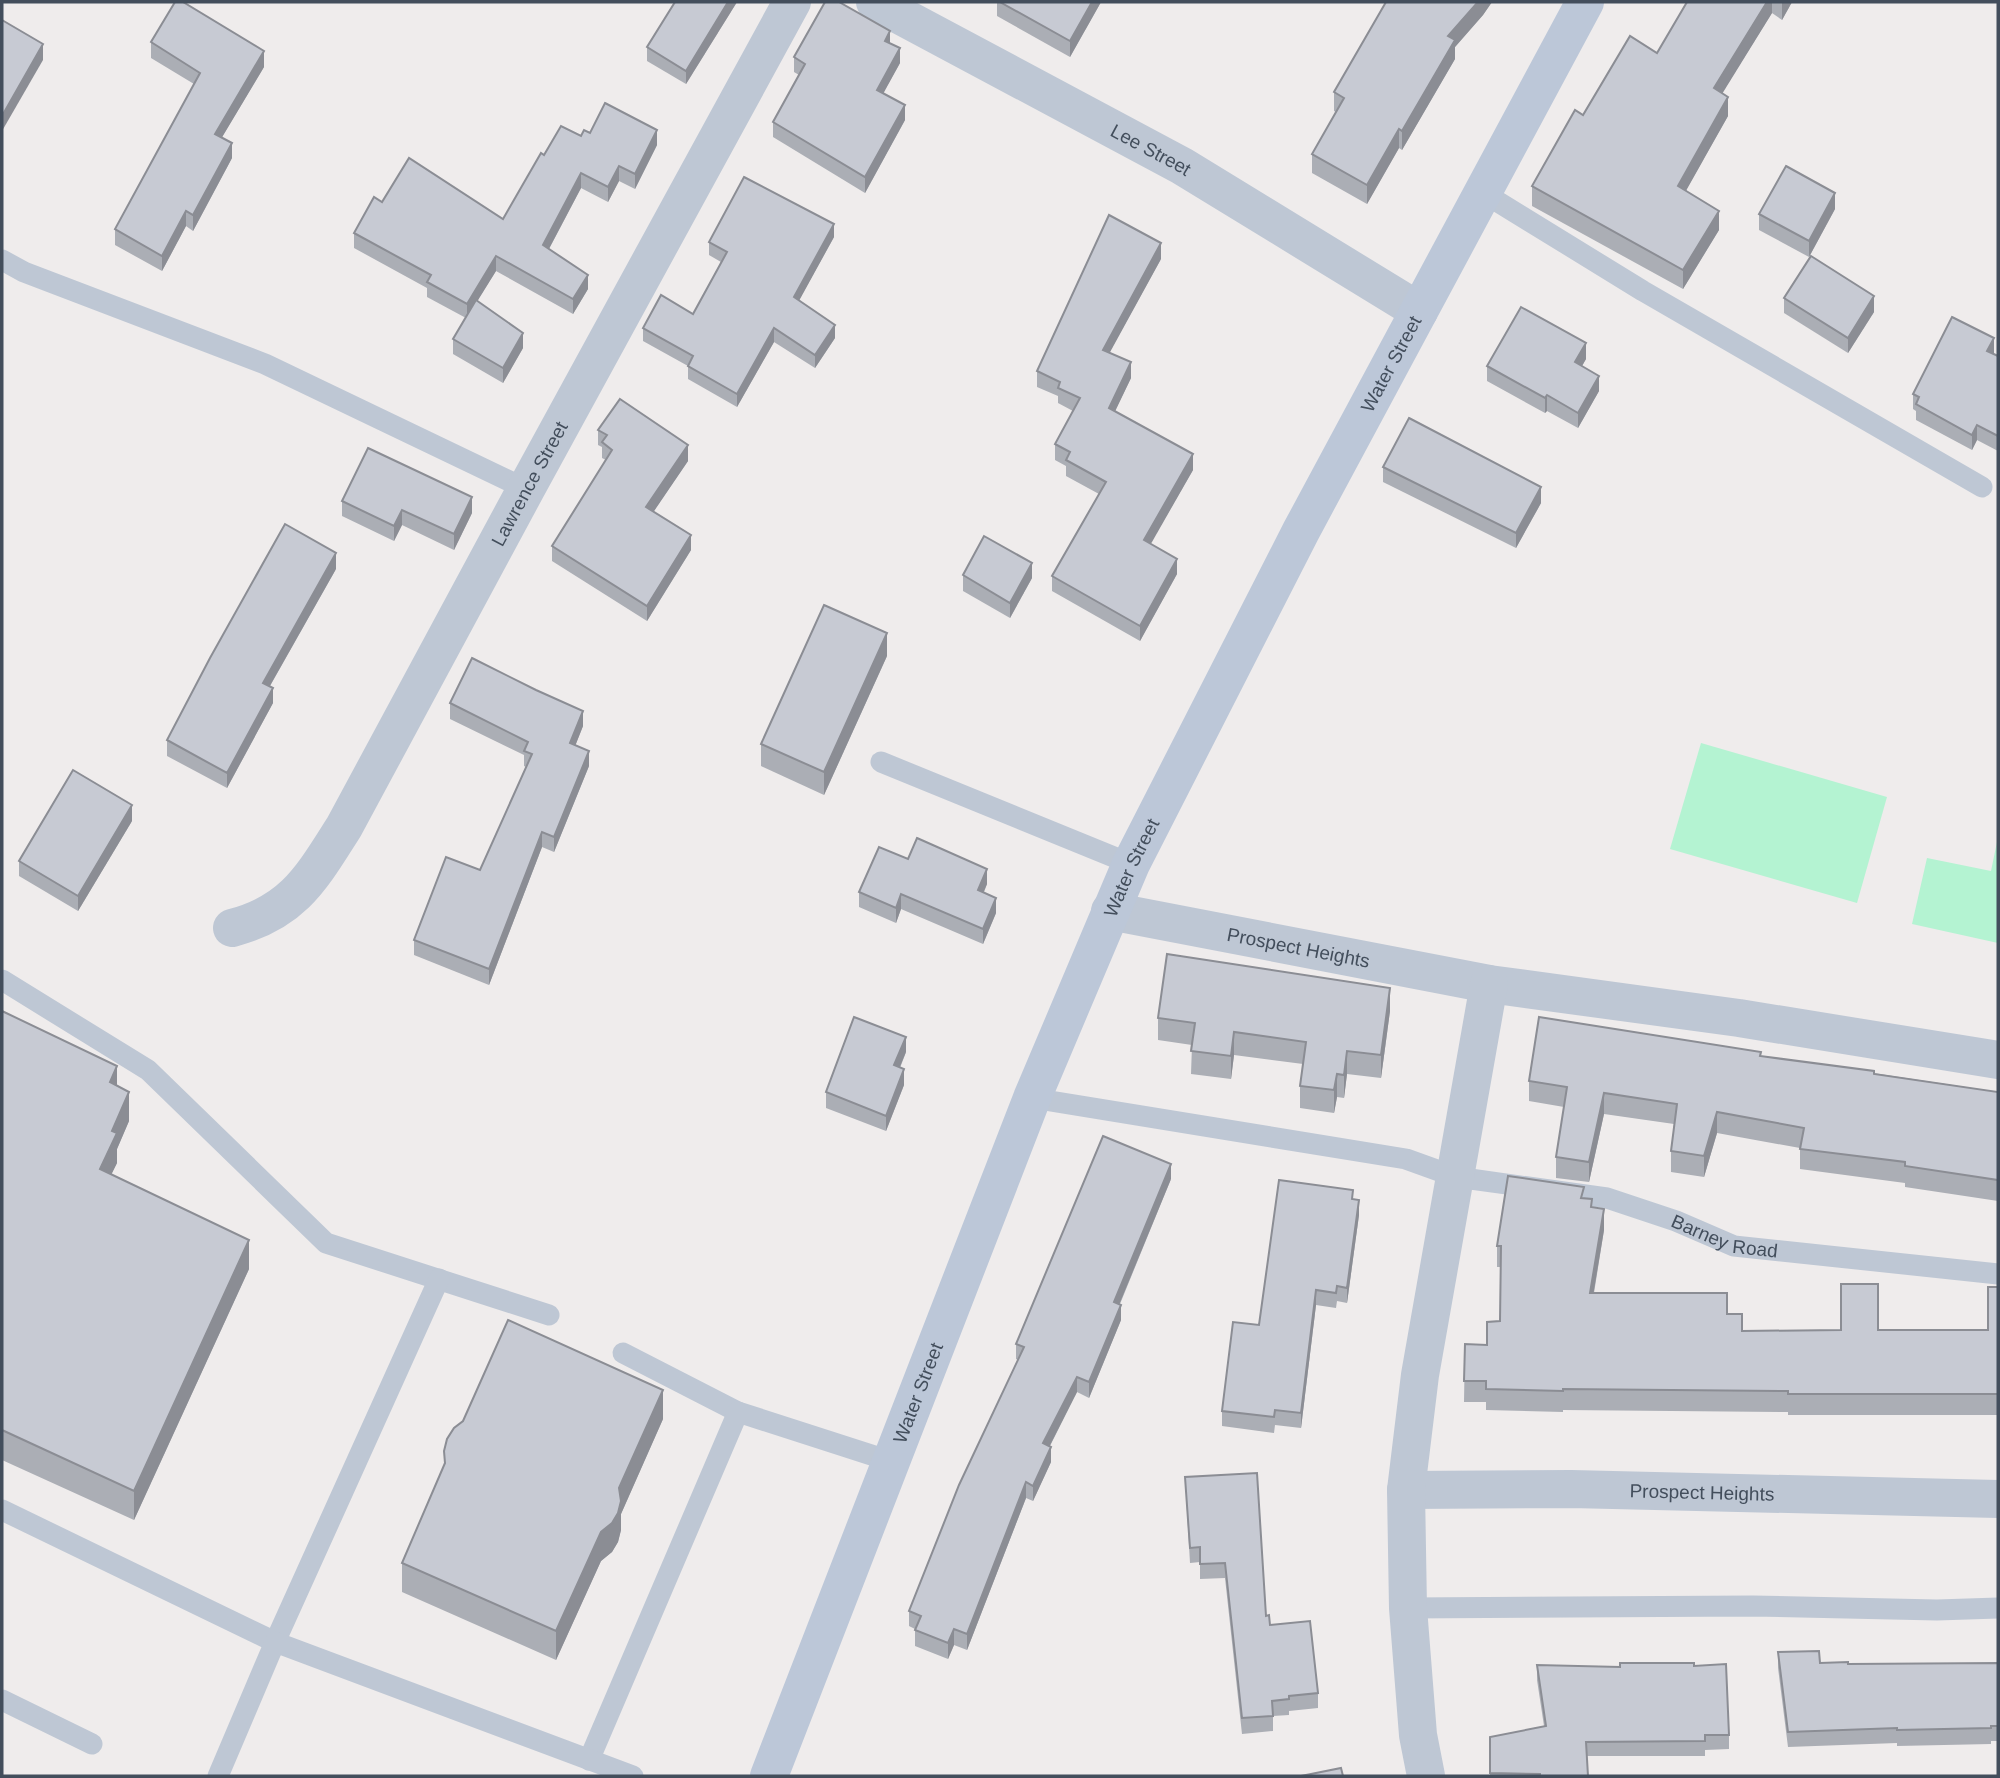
<svg xmlns="http://www.w3.org/2000/svg" width="2000" height="1778" font-family="Helvetica,sans-serif">
<style>
.park{fill:#b4f3d2}
.lines{fill:none;stroke-linecap:round;stroke-linejoin:round}
.lane{stroke:#bec7d4;stroke-width:21}
.street{stroke:#bec7d4;stroke-width:38}
.secondary{stroke:#bcc7d8;stroke-width:38}
.wall{fill:#abaeb5}
.shaded-wall{fill:#8b8d94}
.building{fill:#c7cad3;stroke:#8b8d94;stroke-width:2}
.labels{text-anchor:middle;stroke-width:7;stroke-linejoin:round;paint-order:stroke}
.street-label{font-size:19px;fill:#434e5c;stroke:#fff}
</style>
<rect width="100%" height="100%" fill="#efecec"/>
<!-- park -->
<g class="park">
<path d="M1701,743L1887,797L1857,903L1670,849Z"/>
<path d="M1998,837V943L1912,924L1927,858L1991,871Z"/>
</g>
<g class="lines">
<!-- lane -->
<g class="lane">
<path d="M1482,192L1643,291L1982,487"/>
<path d="M2,260L24,272L265,364L526,489"/>
<path d="M881,762L1131,864"/>
<path d="M2,980L148,1070L326,1243L549,1315"/>
<path id="s1" d="M1032,1098L1406,1159L1456,1177L1607,1198L1676,1221L1734,1246L1998,1274"/>
<path d="M623,1353L738,1412"/>
<path d="M2,1510L275,1642L439,1279"/>
<path d="M1408,1608L1753,1606L1937,1610L1998,1608"/>
<path d="M2,1700L92,1744"/>
<path d="M589,1760L738,1412L890,1461"/>
<path d="M218,1776L275,1642L633,1776"/>
</g>
<!-- street -->
<g class="street">
<path id="s2" d="M875,2L1182,166L1419,311"/>
<path id="s3" d="M1110,911L1489,984L1739,1018L1998,1060"/>
<path id="s4" d="M232,928C294,912 312,877 344,827L526,489L792,2"/>
<path id="s5" d="M1406,1490L1571,1489L1998,1499"/>
<path d="M1426,1776L1418,1735L1408,1608L1406,1490L1420,1375L1489,984"/>
</g>
<!-- secondary -->
<path class="secondary" id="s6" d="M769,1776L1032,1098L1131,864L1301,531L1585,2"/>
</g>
<!-- wall -->
<g class="wall">
<path d="M737,2L686,84L647,61V47Z"/>
<path d="M997,2H1101L1070,57L997,16Z"/>
<path d="M1386,2H1492L1483,15L1455,47V59L1402,150L1399,148L1367,204L1312,173V154L1336,112L1334,111V92Z"/>
<path d="M1687,2H1792L1782,20L1772,13L1722,93L1728,116L1686,190L1719,230L1683,289L1532,206V186L1583,115L1657,53Z"/>
<path d="M151,42L264,67L222,137L232,158L193,231L186,226L162,271L115,245V229L194,84L151,58Z"/>
<path d="M890,43L900,63L883,93L905,120L865,193L773,137V122L799,75L794,72V57Z"/>
<path d="M590,133L657,145L635,189L619,181L608,202L581,188L549,249L588,289L573,314L496,271L477,301L523,348L503,383L453,354V339L466,318L427,297V288L354,248V233L382,202L503,219L544,155L581,136Z"/>
<path d="M1835,209L1809,257L1759,230V214Z"/>
<path d="M834,237L799,300L835,338L815,368L774,342L737,407L688,379V366L643,341V328L693,314L721,262L709,255V242Z"/>
<path d="M1161,259L1109,353L1131,378L1115,411L1193,470L1150,544L1177,574L1140,641L1052,591V576L1099,494L1066,476V466L1055,460V444L1073,411L1058,403V396L1037,387V371Z"/>
<path d="M1784,298L1874,312L1848,353L1784,313Z"/>
<path d="M1994,354L1998,356V451L1977,440L1972,450L1916,420V411L1913,409V394Z"/>
<path d="M1586,359L1582,366L1599,391L1578,428L1547,411L1545,413L1487,381V366Z"/>
<path d="M598,430L688,461L653,512L691,550L647,621L552,561V546L606,460L602,458V447L598,445Z"/>
<path d="M1383,467L1541,503L1516,548L1383,482Z"/>
<path d="M342,501L472,513L454,550L402,525L394,541L342,516Z"/>
<path d="M336,569L270,686L273,703L227,788L167,756V740Z"/>
<path d="M963,575L1032,578L1010,618L963,591Z"/>
<path d="M887,656L824,795L761,766V744Z"/>
<path d="M450,703L583,726L575,746L589,766L554,852L542,847L489,985L414,955V940L480,870L526,767L524,766V755L450,719Z"/>
<path d="M132,821L78,911L19,876V861Z"/>
<path d="M908,859L987,884L984,892L996,913L983,944L901,909L896,923L859,907V892Z"/>
<path d="M2,1011L117,1086L129,1121L117,1149V1163L111,1174L249,1269L134,1520L2,1460Z"/>
<path d="M1390,1011L1381,1078L1347,1074L1344,1098L1337,1097L1334,1113L1300,1108V1086L1303,1064L1234,1055L1231,1079L1191,1074L1192,1045L1158,1040V1018Z"/>
<path d="M906,1052L900,1068L904,1085L886,1131L826,1108V1092Z"/>
<path d="M1761,1056L1998,1092V1201L1905,1187V1183L1800,1169V1148L1717,1133L1704,1177L1671,1172V1151L1674,1124L1604,1114L1589,1182L1556,1178V1157L1564,1107L1529,1101V1081Z"/>
<path d="M1171,1179L1120,1304L1121,1320L1089,1398L1077,1392L1050,1446L1051,1462L1033,1501L1026,1498L967,1650L954,1645L948,1659L915,1646V1629L909,1626V1611L1018,1360L1016,1359V1344Z"/>
<path d="M1584,1198L1592,1207L1604,1230L1594,1293L1727,1314L1742,1331L1988,1330L1998,1287V1415H1788V1412L1563,1410V1412L1486,1410V1402H1464L1465,1344L1487,1345L1500,1321V1267H1497V1246Z"/>
<path d="M1353,1199L1359,1215L1347,1303L1337,1301L1336,1308L1316,1305L1301,1428L1275,1425L1274,1433L1222,1426V1411L1259,1325Z"/>
<path d="M663,1419L621,1514V1530L618,1542L612,1552L601,1561L556,1660L402,1592V1563L444,1467V1451Z"/>
<path d="M1185,1477L1266,1616L1270,1625L1318,1693V1708L1289,1711V1715L1273,1716V1731L1242,1734L1225,1578L1200,1579V1562L1190,1563Z"/>
<path d="M1778,1652L1820,1663H1998V1741H1991V1744L1897,1746V1743L1788,1747L1778,1668Z"/>
<path d="M1537,1665L1620,1667L1694,1666L1729,1735V1749L1705,1750V1756H1587L1588,1776H1490V1737L1544,1726L1537,1680Z"/>
</g>
<!-- shaded-wall -->
<g class="shaded-wall">
<path d="M728,2H737L686,84V71Z"/>
<path d="M1092,2H1101L1070,57V41Z"/>
<path d="M1478,2H1492L1483,15L1455,47V59L1402,150V131L1448,36Z"/>
<path d="M1767,2H1772V13L1714,107V88Z"/>
<path d="M1782,2H1792L1782,20Z"/>
<path d="M890,31V46L885,41Z"/>
<path d="M43,44V60L2,131V116Z"/>
<path d="M900,48V63L877,105V90Z"/>
<path d="M264,51V67L215,149V134Z"/>
<path d="M1728,97V116L1678,205V186Z"/>
<path d="M905,105V120L865,193V177Z"/>
<path d="M1399,129V148L1367,204V185Z"/>
<path d="M657,130V145L635,189V174Z"/>
<path d="M232,143V158L193,231V215Z"/>
<path d="M619,166V181L608,202V187Z"/>
<path d="M581,173V188L543,260V245Z"/>
<path d="M1835,193V209L1809,257V241Z"/>
<path d="M186,211V226L162,271V256Z"/>
<path d="M1719,211V230L1683,289V270Z"/>
<path d="M834,224V237L794,310V297Z"/>
<path d="M1161,243V259L1103,365V350Z"/>
<path d="M496,256V271L467,318V304Z"/>
<path d="M588,275V289L573,314V299Z"/>
<path d="M1874,296V312L1848,353V338Z"/>
<path d="M835,325V338L815,368V355Z"/>
<path d="M774,328V342L737,407V394Z"/>
<path d="M523,333V348L503,383V368Z"/>
<path d="M1994,338V354L1987,351Z"/>
<path d="M1586,343V359L1575,378V362Z"/>
<path d="M1131,362V378L1109,424V408Z"/>
<path d="M1599,376V391L1578,428V413Z"/>
<path d="M1547,395V411L1545,413V398Z"/>
<path d="M1977,425V440L1972,450V435Z"/>
<path d="M688,445V461L646,523V507Z"/>
<path d="M1193,454V470L1144,556V540Z"/>
<path d="M1541,487V503L1516,548V533Z"/>
<path d="M472,497V513L454,550V534Z"/>
<path d="M402,510V525L394,541V526Z"/>
<path d="M691,535V550L647,621V606Z"/>
<path d="M336,553V569L263,698V683Z"/>
<path d="M1177,559V574L1140,641V626Z"/>
<path d="M1032,563V578L1010,618V603Z"/>
<path d="M887,633V656L824,795V772Z"/>
<path d="M273,688V703L227,788V773Z"/>
<path d="M583,711V726L570,759V743Z"/>
<path d="M589,751V766L554,852V837Z"/>
<path d="M132,805V821L78,911V896Z"/>
<path d="M542,832V847L489,985V969Z"/>
<path d="M987,869V884L978,905V890Z"/>
<path d="M901,894V909L896,923V908Z"/>
<path d="M996,898V913L983,944V929Z"/>
<path d="M1390,988V1011L1381,1078V1055Z"/>
<path d="M1234,1032V1055L1231,1079V1056Z"/>
<path d="M906,1037V1052L894,1081V1065Z"/>
<path d="M1347,1051V1074L1344,1098V1075Z"/>
<path d="M117,1066V1095L110,1082Z"/>
<path d="M904,1069V1085L886,1131V1116Z"/>
<path d="M1337,1074V1097L1334,1113V1090Z"/>
<path d="M129,1092V1121L117,1149V1163L100,1198V1169L112,1131Z"/>
<path d="M1604,1093V1114L1589,1182V1162Z"/>
<path d="M1717,1112V1133L1704,1177V1156Z"/>
<path d="M1171,1164V1179L1114,1317V1302Z"/>
<path d="M1359,1200V1215L1347,1303V1288Z"/>
<path d="M1604,1209V1230L1590,1314V1293Z"/>
<path d="M249,1240V1269L134,1520V1491Z"/>
<path d="M1316,1290V1305L1301,1428V1413Z"/>
<path d="M1121,1305V1320L1089,1398V1382Z"/>
<path d="M1077,1377V1392L1043,1459V1443Z"/>
<path d="M663,1390V1419L621,1514V1530L618,1542L612,1552L601,1561L556,1660V1631Z"/>
<path d="M1051,1447V1462L1033,1501V1486Z"/>
<path d="M1026,1482V1498L967,1650V1634Z"/>
<path d="M954,1629V1645L948,1659V1643Z"/>
</g>
<!-- building -->
<g class="building">
<path d="M175,2H183L264,51L215,134L232,143L193,215L186,211L162,256L115,229L200,73L151,42Z"/>
<path d="M675,2H728L686,71L647,47Z"/>
<path d="M825,2H839L890,31L885,41L900,48L877,90L905,105L865,177L773,122L805,64L794,57Z"/>
<path d="M1000,2H1092L1070,41Z"/>
<path d="M1386,2H1478L1448,36L1455,40L1402,131L1399,129L1367,185L1312,154L1344,98L1334,92Z"/>
<path d="M1687,2H1767L1714,88L1728,97L1678,186L1719,211L1683,270L1532,186L1575,110L1583,115L1630,36L1657,53Z"/>
<path d="M2,20L43,44L2,116Z"/>
<path d="M605,103L657,130L635,174L619,166L608,187L581,173L543,245L588,275L573,299L496,256L467,304L427,282L431,275L354,233L374,197L382,202L409,158L503,219L541,153L544,155L561,126L581,136L584,130L590,133Z"/>
<path d="M1786,166L1835,193L1809,241L1759,214Z"/>
<path d="M744,177L834,224L794,297L835,325L815,355L774,328L737,394L688,366L693,356L643,328L661,295L693,314L727,252L709,242Z"/>
<path d="M1109,215L1161,243L1103,350L1131,362L1109,408L1193,454L1144,540L1177,559L1140,626L1052,576L1106,482L1066,460L1070,452L1055,444L1080,398L1058,388L1060,382L1037,371Z"/>
<path d="M1811,256L1874,296L1848,338L1784,298Z"/>
<path d="M476,300L523,333L503,368L453,339Z"/>
<path d="M1521,307L1586,343L1575,362L1599,376L1578,413L1547,395L1545,398L1487,366Z"/>
<path d="M1952,317L1994,338L1987,351L1998,356V436L1977,425L1972,435L1916,404L1919,397L1913,394Z"/>
<path d="M620,399L688,445L646,507L691,535L647,606L552,546L612,450L602,442L607,435L598,430Z"/>
<path d="M1409,418L1541,487L1516,533L1383,467Z"/>
<path d="M368,448L472,497L454,534L402,510L394,526L342,501Z"/>
<path d="M285,524L336,553L263,683L273,688L227,773L167,740L210,658Z"/>
<path d="M984,536L1032,563L1010,603L963,575Z"/>
<path d="M824,605L887,633L824,772L761,744Z"/>
<path d="M472,658L536,690L583,711L570,743L589,751L554,837L542,832L489,969L414,940L446,857L480,870L532,754L524,751L528,742L450,703Z"/>
<path d="M73,770L132,805L78,896L19,861Z"/>
<path d="M917,838L987,869L978,890L996,898L983,929L901,894L896,908L859,892L879,847L908,859Z"/>
<path d="M1167,954L1390,988L1381,1055L1347,1051L1344,1075L1337,1074L1334,1090L1300,1086L1306,1042L1234,1032L1231,1056L1191,1051L1195,1023L1158,1018Z"/>
<path d="M2,1011L117,1066L110,1082L129,1092L112,1131L117,1133L100,1169L249,1240L134,1491L2,1430Z"/>
<path d="M854,1017L906,1037L894,1065L904,1069L886,1116L826,1092Z"/>
<path d="M1539,1017L1761,1052L1760,1056L1874,1071V1074L1998,1092V1180L1905,1166V1162L1800,1149L1804,1128L1717,1112L1704,1156L1671,1151L1677,1104L1604,1093L1589,1162L1556,1157L1567,1087L1529,1081Z"/>
<path d="M1103,1136L1171,1164L1114,1302L1121,1305L1089,1382L1077,1377L1043,1443L1051,1447L1033,1486L1026,1482L967,1634L954,1629L948,1643L915,1630L921,1616L909,1611L959,1485L1024,1347L1016,1344Z"/>
<path d="M1508,1176L1584,1187L1581,1198L1592,1199L1591,1207L1604,1209L1590,1293H1727V1314H1742V1331L1841,1330V1284H1878V1330H1988V1287H1998V1394H1788V1391L1563,1389V1391L1486,1389V1381H1464L1465,1344L1487,1345V1322L1500,1321L1501,1246H1497Z"/>
<path d="M1279,1180L1353,1190L1352,1199L1359,1200L1347,1288L1337,1286L1336,1293L1316,1290L1301,1413L1275,1410L1274,1417L1222,1411L1233,1322L1259,1325Z"/>
<path d="M508,1320L663,1390L619,1488L621,1501L618,1513L612,1523L601,1532L556,1631L402,1563L445,1463L444,1451L447,1439L454,1428L463,1421Z"/>
<path d="M1257,1473L1266,1616L1269,1615L1270,1625L1310,1621L1318,1693L1289,1696V1699L1272,1701L1273,1716L1242,1718L1225,1563L1200,1564V1547L1190,1548L1185,1477Z"/>
<path d="M1819,1651L1820,1663L1848,1662V1664L1998,1663V1726H1991V1728L1897,1730V1728L1788,1732L1778,1652Z"/>
<path d="M1620,1663H1694V1666L1726,1664L1729,1735H1705V1741L1586,1742L1588,1776H1540V1774L1490,1773V1737L1546,1726L1537,1665L1620,1667Z"/>
<path d="M1341,1768L1343,1776H1301Z"/>
</g>
<g class="labels">
<!-- street labels -->
<g class="street-label">
<text dy="7" stroke="none"><textPath href="#s2" startOffset="313">Lee Street</textPath></text>
<text dy="7" stroke="none"><textPath href="#s6" startOffset="1545">Water Street</textPath></text>
<text dy="7" stroke="none"><textPath href="#s4" startOffset="546">Lawrence Street</textPath></text>
<text dy="7" stroke="none"><textPath href="#s6" startOffset="978">Water Street</textPath></text>
<text dy="7" stroke="none"><textPath href="#s3" startOffset="192">Prospect Heights</textPath></text>
<text dy="7" stroke="none"><textPath href="#s1" startOffset="709">Barney Road</textPath></text>
<text dy="7" stroke="none"><textPath href="#s6" startOffset="411">Water Street</textPath></text>
<text dy="7" stroke="none"><textPath href="#s5" startOffset="296">Prospect Heights</textPath></text>
</g>
</g>
<!-- border -->
<rect width="2000" height="1778" fill="none" stroke="#434e5c" stroke-width="7"/>
</svg>
